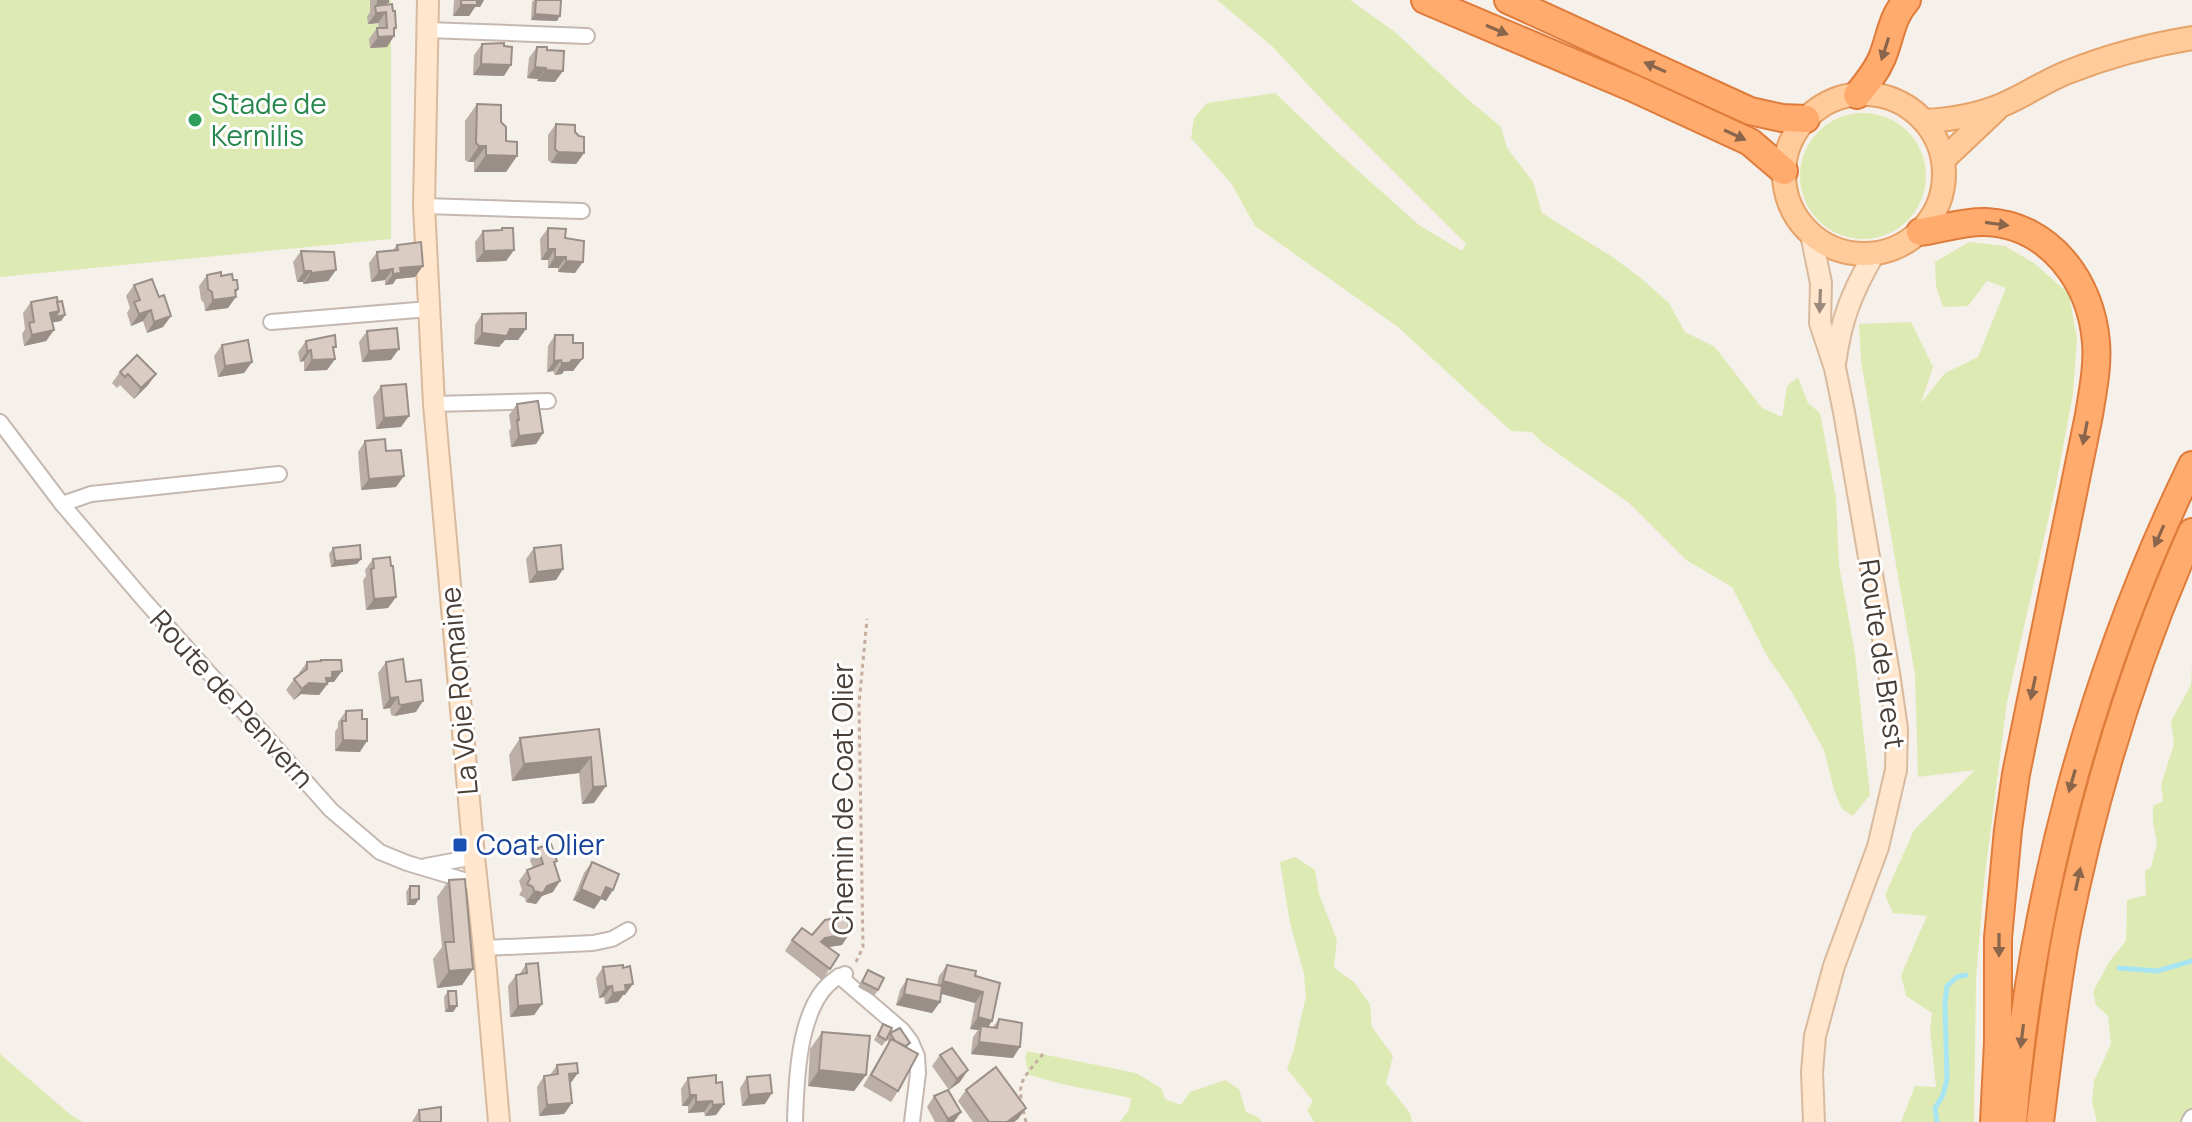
<svg xmlns="http://www.w3.org/2000/svg" width="2192" height="1122" font-family="Manrope,sans-serif">
<style>
.green{fill:#deeab4}
.lines{fill:none;stroke-linecap:round;stroke-linejoin:round}
.stream{stroke:#a8e5f2;stroke-width:5}
.street-casing{stroke:#c4b8b0;stroke-width:18}
.secondary-casing{stroke:#d9ba9d;stroke-width:24}
.primary-casing{stroke:#e6a369;stroke-width:26}
.highway-casing{stroke:#df7c3b;stroke-width:30}
.path{stroke:#c3ad9e;stroke-width:3;stroke-dasharray:4 4;stroke-linecap:butt}
.street{stroke:#fff;stroke-width:14}
.secondary{stroke:#ffe6cc;stroke-width:20}
.primary{stroke:#ffcb9b;stroke-width:22}
.highway{stroke:#ffab6d;stroke-width:26}
.wall{fill:#bbafa8}
.shaded-wall{fill:#998f88}
.building{fill:#daccc3;stroke:#998f88;stroke-width:2}
.oneway{fill:#89654b}
.oneway2{fill:#9b8a7b}
.leisure-dot{fill:#2e9e5b;stroke:#fff;stroke-width:3}
.transit-dot{fill:#1a4fb4;stroke:#fff;stroke-width:3}
.labels{text-anchor:middle;stroke-width:6;stroke-linejoin:round;paint-order:stroke}
.leisure-label{font-size:28px;fill:#27864d;stroke:#fff;text-anchor:start}
.street-label{font-size:28px;fill:#4a3f38;stroke:#fff}
.transit-label{font-size:28px;fill:#164399;stroke:#fff;text-anchor:start}
</style>
<rect width="100%" height="100%" fill="#f6f0eb"/>
<!-- green -->
<g class="green">
<path d="M0,0H391V239L0,277Z"/>
<path d="M1217,0H1350L1395,32L1464,96L1501,127L1507,148L1533,182L1542,213L1614,258L1642,279L1669,303L1685,332L1715,347L1762,408L1782,417L1787,386L1798,377L1808,403L1820,413L1836,498L1839,565L1855,654L1870,795L1853,816L1842,809L1834,790L1824,750L1792,692L1767,656L1732,587L1686,560L1629,503L1543,443L1532,432L1511,431L1398,327L1255,226L1231,183L1191,138L1194,118L1207,103L1275,93L1335,150L1419,225L1462,251L1466,244L1325,103L1272,46Z"/>
<circle cx="1863" cy="176" r="63"/>
<path d="M1969,242L2005,246L2034,263L2069,294L2077,339L2073,394L2056,485L2007,702L1984,882L1976,980L1974,1122H1901L1915,1086L1936,1087L1930,1029L1932,1013L1906,996L1901,975L1927,916L1893,913L1885,895L1914,830L1975,770L1918,777L1915,675L1861,361L1859,324L1911,322L1933,367L1921,403L1945,373L1978,357L2006,288L1987,281L1968,306L1943,307L1936,286L1935,262Z"/>
<path d="M2192,663V1122H2097L2092,1102L2094,1081L2111,1044L2108,1016L2096,1005L2093,992L2109,962L2126,941L2127,900L2146,895L2145,871L2151,867L2157,843L2153,822V806L2163,801L2161,785L2174,744L2171,721L2191,685Z"/>
<path d="M1295,857L1315,870L1319,894L1337,940L1334,968L1354,982L1370,1004L1372,1027L1393,1056L1386,1083L1410,1113L1412,1122H1314L1307,1110L1313,1101L1287,1069L1294,1049L1306,996L1304,974L1290,923L1280,862Z"/>
<path d="M1027,1051L1136,1073L1161,1088L1165,1099L1181,1105L1190,1092L1225,1080L1239,1089L1246,1112L1258,1117L1262,1122H1120L1129,1110L1131,1098L1062,1084L1029,1075L1025,1058Z"/>
<path d="M0,1054L72,1116L83,1122H0Z"/>
</g>
<g class="lines">
<!-- stream -->
<g class="stream">
<path d="M2119,968L2157,971L2192,961"/>
<path d="M1937,1122L1935,1108L1943,1095L1947,1079L1945,1003L1947,986L1957,977L1966,975"/>
</g>
<!-- street casing -->
<g class="street-casing">
<g id="street">
<path d="M427,30L587,36"/>
<path d="M424,206L582,211"/>
<path d="M271,322L429,309"/>
<path d="M434,404L548,401"/>
<path d="M0,422L62,504L143,599L331,810L380,852L407,863L477,884"/>
<path d="M62,504L91,494L279,474"/>
<path d="M426,866L474,857"/>
<path d="M484,948L593,943L612,939L628,930"/>
<path d="M839,976L902,1030L911,1042L917,1056L918,1073L912,1122"/>
<path d="M795,1122C796,1080 798,991 845,974"/>
<path d="M2189,1122L2192,1117"/>
</g>
</g>
<!-- secondary casing -->
<g class="secondary-casing">
<g id="secondary">
<path d="M428,0L424,206L434,404L474,857L484,948L499,1122"/>
<path d="M1811,234L1821,283L1820,323L1835,368L1844,412L1889,673L1897,729L1896,770L1878,847L1834,966L1815,1036L1812,1072L1814,1122"/>
<path d="M1835,364C1841,319 1852,292 1874,254"/>
</g>
</g>
<!-- primary casing -->
<g class="primary-casing">
<g id="primary">
<circle cx="1864" cy="174" r="80"/>
<path d="M1924,121C1949,120 1978,115 2002,105C2024,96 2045,81 2068,72C2108,56 2149,45 2192,38"/>
<path d="M1943,160L1997,109"/>
</g>
</g>
<!-- highway casing -->
<g class="highway-casing">
<g id="highway">
<path d="M1425,0L1633,88L1750,142L1784,171"/>
<path d="M1508,0L1750,111L1782,118L1806,119"/>
<path d="M1857,95C1867,83 1876,72 1882,58C1891,36 1891,18 1907,0"/>
<path d="M1920,232C1942,229 1964,221 1986,222C2050,225 2091,282 2096,342C2098,366 2093,390 2089,415L2016,774L2008,830L1998,938V1042L1994,1122"/>
<path d="M2013,1122C2031,895 2092,670 2192,465"/>
<path d="M2040,1122C2048,1058 2055,993 2067,930C2094,794 2135,659 2192,532"/>
</g>
</g>
<!-- path -->
<g class="path">
<path d="M856,962L863,947L859,704L867,619"/>
<path d="M1026,1122C1017,1083 1017,1085 1043,1054"/>
</g>
<!-- street -->
<use href="#street" class="street"/>
<!-- secondary -->
<use href="#secondary" class="secondary"/>
<!-- primary -->
<use href="#primary" class="primary"/>
<!-- highway -->
<use href="#highway" class="highway"/>
</g>
<!-- wall -->
<g class="wall">
<path d="M370,0H388L386,5L394,30V36L387,47L370,48L369,39L377,28H379L378,23L368,24L367,17L370,12Z"/>
<path d="M454,0H484L480,7H475L469,16H453Z"/>
<path d="M534,0H561L557,21L531,20L532,2Z"/>
<path d="M482,44L504,46V76L473,75L474,55Z"/>
<path d="M537,47L547,50L555,82L537,81L538,79L527,78L529,58Z"/>
<path d="M477,104L501,122L506,141L517,156L506,172H474V162H468L465,160V121Z"/>
<path d="M556,124L575,132L584,153L576,164L551,163L548,160V135Z"/>
<path d="M502,228L514,250L506,261L476,262L475,242L483,231H501Z"/>
<path d="M548,228L565,238L575,273L558,272V268H548V260H541L540,239Z"/>
<path d="M397,245L423,266L415,277L396,279L393,284L385,285V280L371,282L369,263L377,252L393,250Z"/>
<path d="M301,251L336,270L328,281L303,284V282H297L293,262Z"/>
<path d="M207,275L221,276L233,280L238,289L228,308L205,311L204,303L201,300L199,286Z"/>
<path d="M134,285L159,297L171,316L163,327L147,333L143,321L131,326L127,313L130,308L126,296Z"/>
<path d="M31,302L65,315L61,321L52,322L54,330L46,341L24,346L22,334L25,329L23,313Z"/>
<path d="M482,314L526,329L518,340H505L499,347L474,344L475,325Z"/>
<path d="M367,331L391,360L362,362L359,342Z"/>
<path d="M555,335L573,343L583,358L573,371H564L562,374L555,375L553,371L547,372L548,346Z"/>
<path d="M239,341L252,362L244,373L218,377L214,356L222,345L237,343Z"/>
<path d="M306,341L334,350L335,359L327,370L304,371V361L300,362L298,352Z"/>
<path d="M120,372L156,374L148,385L134,399L120,385L117,388L112,383Z"/>
<path d="M381,386L401,427L376,429L373,397Z"/>
<path d="M517,404L543,433L536,444L511,447L509,431L511,428L509,415Z"/>
<path d="M365,441L386,451L396,487L361,490L358,452Z"/>
<path d="M333,548L361,559L357,564L331,567L329,554Z"/>
<path d="M534,548L563,569L556,580L529,583L526,559Z"/>
<path d="M373,559L391,566L396,597L388,608L366,610L363,580L366,576L365,570Z"/>
<path d="M321,660L334,682H329L319,695L301,694L294,700L286,690L294,679L299,675V673L307,662H320Z"/>
<path d="M386,662L406,682L416,712L394,716L391,715L390,708L383,709L378,673Z"/>
<path d="M346,711L360,752L335,751V732L338,727V722Z"/>
<path d="M599,729L594,803L582,804L579,773L512,781L509,755L520,738Z"/>
<path d="M538,848L555,865L553,892L542,896L536,904L526,902L525,898L519,895L522,890L519,881L527,870L533,868L530,860Z"/>
<path d="M592,862L606,901L601,899L594,909L573,900L584,873Z"/>
<path d="M449,880L473,969L462,985L437,988L433,959L442,947L437,897Z"/>
<path d="M410,886L415,905H407L406,892Z"/>
<path d="M849,934L842,945L828,947L839,955L822,980L785,951L792,940L812,935Z"/>
<path d="M526,964L542,1004L534,1015L510,1017L508,986L516,975H519Z"/>
<path d="M947,965L1000,983L992,1021L988,1027H993L999,1019L1013,1058L971,1054L973,1037L978,1030L970,1029L975,1003L941,994L940,1002L932,1013L896,1005L900,990L907,979L937,985L939,976Z"/>
<path d="M603,967L625,995H623L618,1002L605,1004L604,997L599,998L596,978Z"/>
<path d="M868,970L878,990L874,996L858,987Z"/>
<path d="M448,991L457,1006L453,1012H445L444,997Z"/>
<path d="M883,1024L890,1033L910,1043L907,1048L898,1091L891,1102L863,1086L889,1042L887,1039L882,1046L874,1040Z"/>
<path d="M822,1032L866,1075L854,1091L808,1086L810,1049Z"/>
<path d="M940,1055L960,1082L949,1090L932,1066Z"/>
<path d="M557,1065L572,1103L564,1114L539,1116L537,1087L544,1076L550,1075Z"/>
<path d="M747,1077L765,1104L742,1106L740,1088Z"/>
<path d="M688,1078L716,1083L724,1104L716,1115L705,1116L704,1112L688,1113V1106H682L681,1089Z"/>
<path d="M966,1090L1026,1108L1018,1119L1014,1122H973L958,1101Z"/>
<path d="M934,1096L961,1112L954,1122H935L927,1107Z"/>
<path d="M419,1110L441,1122H412Z"/>
</g>
<!-- shaded-wall -->
<g class="shaded-wall">
<path d="M475,0H484L480,7H475L469,16H453L461,5Z"/>
<path d="M378,2H388L381,12H386L378,23L368,24L376,13L375,6Z"/>
<path d="M535,14L560,16L557,21L531,20Z"/>
<path d="M394,28H396L390,36H394L387,47L370,48L378,37Z"/>
<path d="M481,64L511,65L504,76L473,75Z"/>
<path d="M535,67L546,68L538,79L527,78Z"/>
<path d="M545,70L563,71L555,82L537,81Z"/>
<path d="M479,146H486L474,162H468Z"/>
<path d="M558,152L584,153L576,164L551,163Z"/>
<path d="M486,155L517,156L506,172H474Z"/>
<path d="M548,249H555L548,260H541Z"/>
<path d="M514,250L506,261L476,262L484,251Z"/>
<path d="M555,257H566L558,268H548Z"/>
<path d="M566,261L583,262L575,273L558,272Z"/>
<path d="M423,266L415,277L396,279L393,284L385,285L393,274L400,268Z"/>
<path d="M393,269L385,280L371,282L379,271Z"/>
<path d="M336,270L328,281L303,284L311,273Z"/>
<path d="M304,271H311L303,282H297Z"/>
<path d="M238,289L232,298L236,297L228,308L205,311L213,300Z"/>
<path d="M151,310L143,321L131,326L139,314Z"/>
<path d="M59,311L65,315L61,321L43,324L50,313Z"/>
<path d="M171,316L163,327L147,333L154,322Z"/>
<path d="M510,329H526L518,340H505L499,347L474,344L482,333Z"/>
<path d="M54,330L46,341L24,346L32,335Z"/>
<path d="M399,349L391,360L362,362L369,351Z"/>
<path d="M311,350L304,361L300,362L307,351Z"/>
<path d="M583,358L573,371H564L562,374L555,375L562,363Z"/>
<path d="M335,359L327,370L304,371L312,360Z"/>
<path d="M561,360L553,371L547,372L554,361Z"/>
<path d="M252,362L244,373L218,377L225,366Z"/>
<path d="M156,374L148,385L134,399L141,388Z"/>
<path d="M409,416L401,427L376,429L384,418Z"/>
<path d="M543,433L536,444L511,447L519,436Z"/>
<path d="M404,476L396,487L361,490L369,479Z"/>
<path d="M361,559L357,564L331,567L335,561Z"/>
<path d="M563,569L556,580L529,583L537,572Z"/>
<path d="M396,597L388,608L366,610L374,599Z"/>
<path d="M342,671L334,682H329L319,695L301,694L294,700L302,689L309,683L332,672Z"/>
<path d="M398,697L390,708L383,709L390,698Z"/>
<path d="M423,701L416,712L394,716L402,705Z"/>
<path d="M343,740L367,741L360,752L335,751Z"/>
<path d="M591,757L579,773L512,781L524,764Z"/>
<path d="M606,786L594,803L582,804L593,787Z"/>
<path d="M560,881L553,892L542,896L536,904L526,902L534,891Z"/>
<path d="M606,887L613,890L606,901L601,899L594,909L573,900L581,889Z"/>
<path d="M419,899L415,905H407L410,900Z"/>
<path d="M849,934L842,945L817,949L825,938Z"/>
<path d="M473,969L462,985L437,988L449,971Z"/>
<path d="M943,981L983,992L975,1003L936,992Z"/>
<path d="M633,984L625,995H623L618,1002L605,1004L613,993L625,985Z"/>
<path d="M612,986L604,997L599,998L606,987Z"/>
<path d="M904,994L940,1002L932,1013L896,1005Z"/>
<path d="M542,1004L534,1015L510,1017L518,1006Z"/>
<path d="M449,1006H457L453,1012H445Z"/>
<path d="M978,1017L992,1021L985,1032L981,1026L978,1030L970,1029Z"/>
<path d="M979,1042L1020,1047L1013,1058L971,1054Z"/>
<path d="M819,1070L866,1075L854,1091L808,1086Z"/>
<path d="M968,1070L960,1082L949,1090L957,1079Z"/>
<path d="M578,1073L570,1084L569,1074Z"/>
<path d="M772,1093L765,1104L742,1106L749,1095Z"/>
<path d="M690,1095H696L688,1106H682Z"/>
<path d="M712,1101L704,1112L688,1113L696,1102Z"/>
<path d="M572,1103L564,1114L539,1116L547,1105Z"/>
<path d="M724,1104L716,1115L705,1116L713,1105Z"/>
<path d="M1026,1108L1018,1119L1014,1122H1007Z"/>
<path d="M961,1112L954,1122H946L948,1119Z"/>
</g>
<!-- building -->
<g class="building">
<rect x="378" y="0" width="10" height="2"/>
<rect x="461" y="0" width="16" height="5"/>
<path d="M536,0H561L560,16L535,14Z"/>
<path d="M392,4L393,11H395L396,28H394V36L378,37L377,28H387L386,12L376,13L375,6Z"/>
<path d="M504,43V46L512,47L511,65L481,64L482,44Z"/>
<path d="M537,47H547V50L564,51L563,71L545,70L546,68L535,67Z"/>
<path d="M477,104L501,105V122L506,127V141L517,142V156L486,155V146H479L476,143Z"/>
<path d="M556,124L575,125V132L579,136L584,137V153L558,152L555,149Z"/>
<path d="M502,228H513L514,250L484,251L483,231L502,230Z"/>
<path d="M548,228L566,229L565,238L584,241L583,262L566,261V257H555V249H548Z"/>
<path d="M421,242L423,266L400,268L401,273L393,274V269L379,271L377,252L398,250L397,245Z"/>
<path d="M301,251L334,252L336,270L311,273V271H304Z"/>
<path d="M221,272V276L232,274L233,280H237L238,289L235,290L236,297L213,300L212,292L208,289L207,275Z"/>
<path d="M152,279L159,297L164,295L171,316L154,322L151,310L139,314L134,302L140,300L134,285Z"/>
<path d="M57,297L59,311L50,313L54,330L32,335L29,323L34,322L31,302Z"/>
<path d="M62,301L65,315L55,317L59,311L57,302Z"/>
<path d="M526,313V329H510L507,336L482,333V314Z"/>
<path d="M397,328L399,349L369,351L367,331Z"/>
<path d="M335,335L336,347H333L335,359L312,360L311,350L307,351L306,341Z"/>
<path d="M555,335H573V343H583V358L580,360H572L569,363H562L561,360L554,361Z"/>
<path d="M248,340L252,362L225,366L222,345Z"/>
<path d="M137,355L156,374L141,388L128,374L125,377L120,372Z"/>
<path d="M406,384L409,416L384,418L381,386Z"/>
<path d="M538,401L543,433L519,436L517,420H519L517,404Z"/>
<path d="M385,439L386,451L401,450L404,476L369,479L365,441Z"/>
<path d="M360,545L361,559L335,561L333,548Z"/>
<path d="M561,545L563,569L537,572L534,548Z"/>
<path d="M390,557L391,566H393L396,597L374,599L371,569L374,568L373,559Z"/>
<path d="M403,659L406,682L421,680L423,701L402,705L399,704L398,697L390,698L386,662Z"/>
<path d="M321,660H341L342,671L332,672V678H326L327,684L309,683L302,689L294,679L307,669V662L321,661Z"/>
<path d="M362,710V719H367V741L343,740L342,721H346V711Z"/>
<path d="M599,729L606,786L593,787L591,757L524,764L520,738Z"/>
<path d="M551,844L557,861L554,862L560,881L547,886L543,893L534,891L533,887L527,884L530,879L527,870L543,864L538,848Z"/>
<path d="M592,862L619,874L613,890L606,887L601,898L581,889Z"/>
<path d="M465,879L473,969L449,971L445,942H454L449,880Z"/>
<path d="M410,886H419V899L410,900Z"/>
<path d="M848,916L849,934L825,938L821,942L839,955L830,969L792,940L802,928L812,935L825,920Z"/>
<path d="M538,963L542,1004L518,1006L516,975L527,973L526,964Z"/>
<path d="M623,965V968L630,966L633,984L625,985L626,991L613,993L612,986L606,987L603,967Z"/>
<path d="M947,965L976,971L975,976L1000,983L992,1021L978,1017L983,992L943,981Z"/>
<path d="M868,970L884,978L878,990L862,982Z"/>
<path d="M907,979L942,986L940,1002L904,994Z"/>
<path d="M448,991H456L457,1006H449Z"/>
<path d="M999,1019L1022,1023L1020,1047L979,1042L981,1026L997,1028Z"/>
<path d="M883,1024L892,1028L886,1040L878,1035Z"/>
<path d="M900,1028L910,1043L905,1046L895,1041L890,1033Z"/>
<path d="M822,1032L870,1036L866,1075L819,1070Z"/>
<path d="M891,1039L918,1054L898,1091L871,1075Z"/>
<path d="M952,1048L968,1070L957,1079L940,1055Z"/>
<path d="M577,1063L578,1073L569,1074L572,1103L547,1105L544,1076L558,1074L557,1065Z"/>
<path d="M996,1067L1026,1108L1007,1122H989L966,1090Z"/>
<path d="M716,1075V1083L722,1082L724,1104L713,1105L712,1101L696,1102V1095H690L688,1078Z"/>
<path d="M770,1075L772,1093L749,1095L747,1077Z"/>
<path d="M948,1090L961,1112L948,1119L934,1096Z"/>
<path d="M441,1107V1122H420L419,1110Z"/>
</g>
<!-- one-way arrows -->
<defs><path id="oneway-solid" d="M-6-.8H1V-3.2L6.5 0L1 3.2V.8H-6Z" transform="scale(2)"/></defs>
<g class="oneway">
<use href="#oneway-solid" transform="translate(1497 30) rotate(23)"/>
<use href="#oneway-solid" transform="translate(1885 49) rotate(108)"/>
<use href="#oneway-solid" transform="translate(1655 67) rotate(-156)"/>
<use href="#oneway-solid" transform="translate(1735 135) rotate(25)"/>
<use href="#oneway-solid" transform="translate(1997 224) rotate(8)"/>
<use href="#oneway-solid" transform="translate(2085 433) rotate(101)"/>
<use href="#oneway-solid" transform="translate(2159 536) rotate(114)"/>
<use href="#oneway-solid" transform="translate(2033 688) rotate(102)"/>
<use href="#oneway-solid" transform="translate(2072 781) rotate(106)"/>
<use href="#oneway-solid" transform="translate(2078 879) rotate(-78)"/>
<use href="#oneway-solid" transform="translate(1999 945) rotate(90)"/>
<use href="#oneway-solid" transform="translate(2022 1036) rotate(97)"/>
</g>
<use class="oneway2" href="#oneway-solid" transform="translate(1820 301) rotate(92)"/>
<!-- markers -->
<circle class="leisure-dot" cx="195" cy="120" r="8"/>
<rect class="transit-dot" x="452" y="837" width="16" height="16" rx="4"/>
<g class="labels">
<!-- leisure labels -->
<g class="leisure-label">
<text x="211" y="114">Stade de<tspan x="211" dy="32">Kernilis</tspan></text>
</g>
<!-- street labels -->
<g class="street-label">
<text transform="translate(1882 654) rotate(82)" y="10">Route de Brest</text>
<text transform="translate(459 691) rotate(-95)" y="10">La Voie Romaine</text>
<text transform="translate(232 699) rotate(48)" y="10">Route de Penvern</text>
<text transform="translate(843 799) rotate(-90)" y="10">Chemin de Coat Olier</text>
</g>
<!-- transit labels -->
<g class="transit-label">
<text x="476" y="855">Coat Olier</text>
</g>
</g>
</svg>
